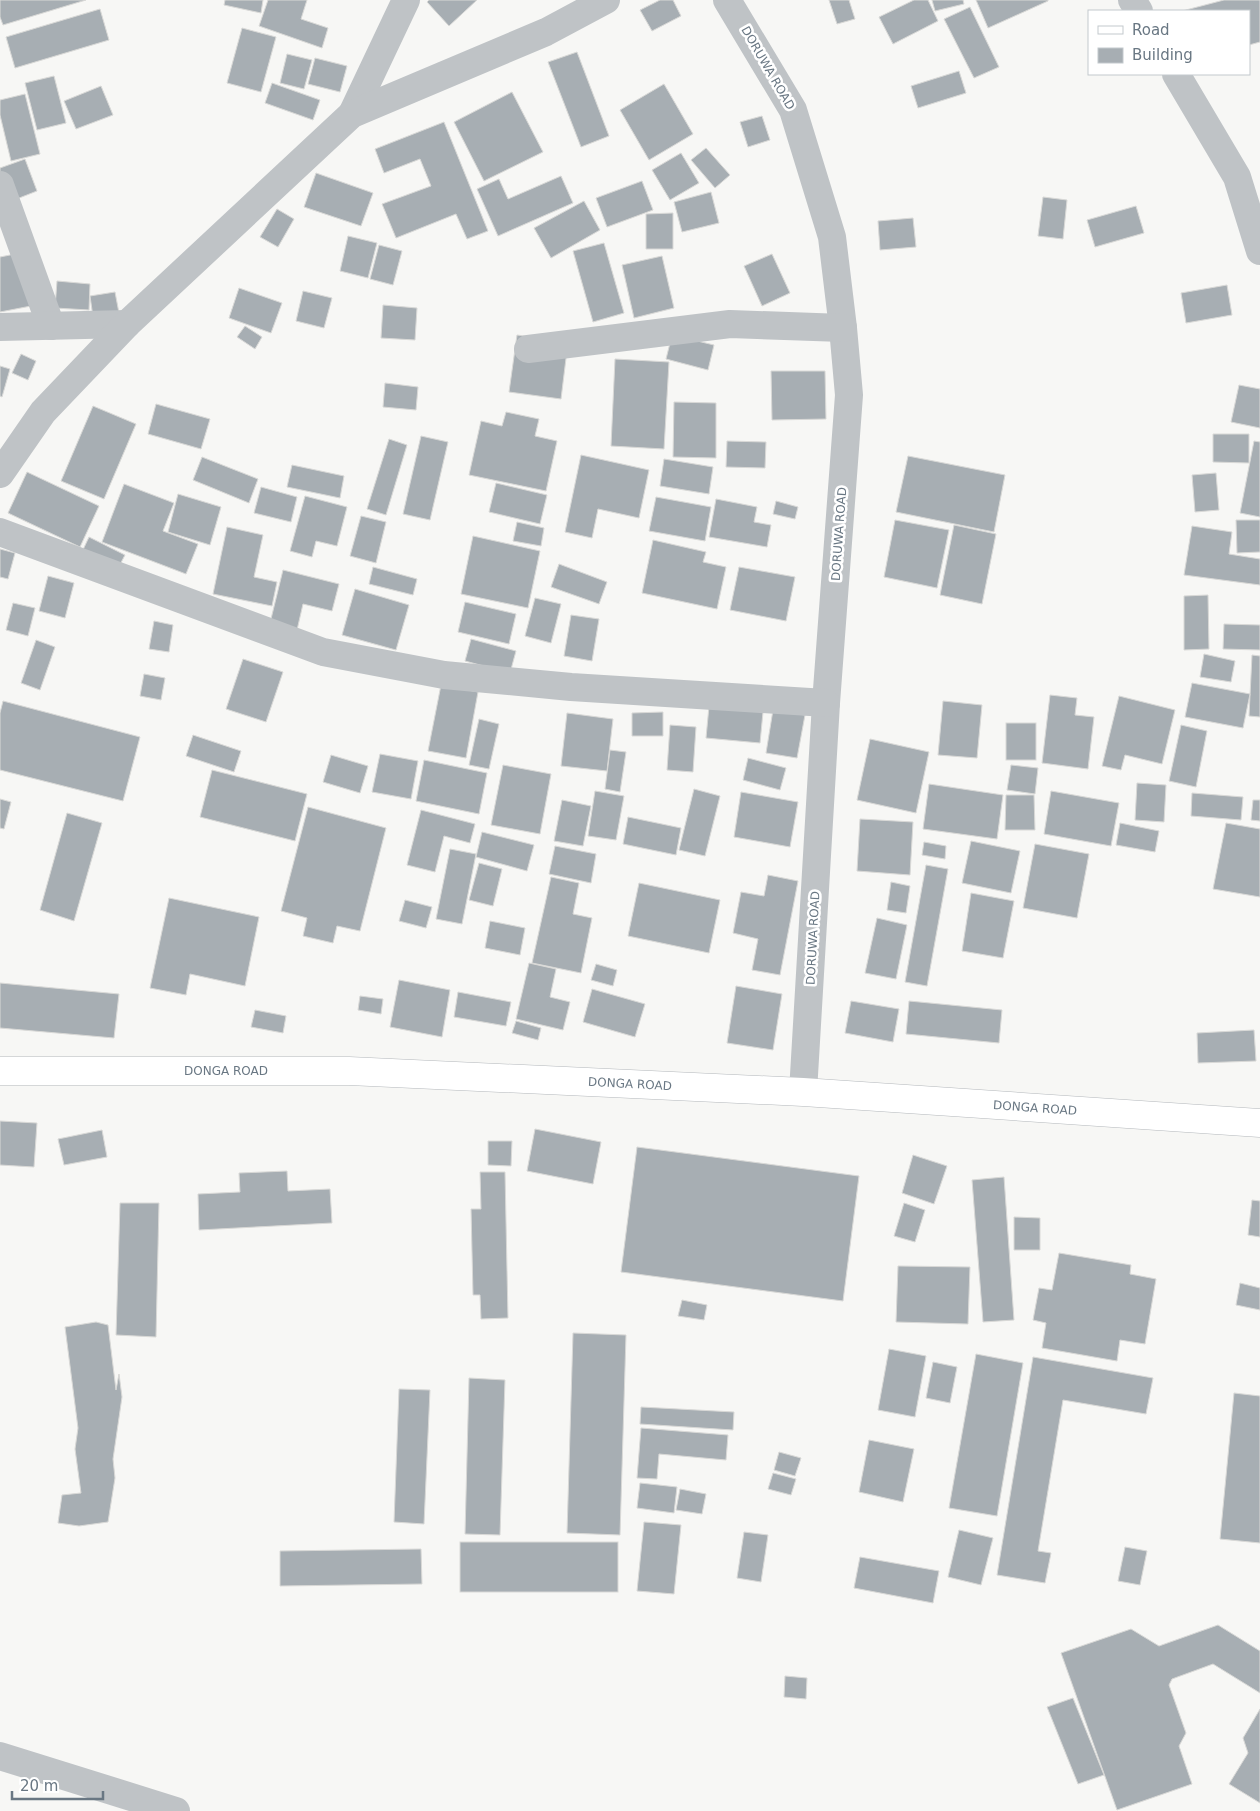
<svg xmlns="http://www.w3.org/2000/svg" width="1260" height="1811" font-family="'DejaVu Sans',sans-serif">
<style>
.building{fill:#a7aeb3;stroke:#d9d9d7}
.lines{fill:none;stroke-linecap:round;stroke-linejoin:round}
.secondary-casing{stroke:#b4b8bc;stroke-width:29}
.street{stroke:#bfc3c6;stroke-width:28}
.secondary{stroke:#fff;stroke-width:28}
.labels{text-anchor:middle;stroke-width:5;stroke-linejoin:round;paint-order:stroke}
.street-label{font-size:12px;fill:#697783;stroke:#fff}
</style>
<rect width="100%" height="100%" fill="#f7f7f5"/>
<!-- building -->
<g class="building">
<path d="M0,0H86L3,25L0,17Z"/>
<path d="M225,0H263L261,13L224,5Z"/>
<path d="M268,0H307L301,19L328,28L322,48L259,26Z"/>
<path d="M429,0H477L449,26L427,2Z"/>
<path d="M660,0H673L681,16L652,31L640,10Z"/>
<path d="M829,0H849L855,19L837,24Z"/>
<path d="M914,0H928L938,21L893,44L879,17Z"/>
<path d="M932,0H963L964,4L935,11Z"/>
<path d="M976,0H1048V1L988,28Z"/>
<path d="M1224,0H1260V42L1249,45V11H1182Z"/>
<path d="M970,7L999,67L974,78L944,19Z"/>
<path d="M100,9L109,40L15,68L6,37Z"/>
<path d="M242,28L276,37L261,92L227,83Z"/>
<path d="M577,52L609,136L581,147L548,62Z"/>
<path d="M287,54L312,60L304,89L280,83Z"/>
<path d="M315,58L347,66L340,92L308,84Z"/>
<path d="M959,71L966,93L918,108L911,86Z"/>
<path d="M54,76L66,123L37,130L25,83Z"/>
<path d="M272,83L320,100L313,120L265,103Z"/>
<path d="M664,84L693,134L649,160L620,110Z"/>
<path d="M101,86L113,115L76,129L64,101Z"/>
<path d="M512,92L543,152L484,181L454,122Z"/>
<path d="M25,94L40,154L11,161L0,115V100Z"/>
<path d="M762,116L770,140L748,147L740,122Z"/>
<path d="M444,122L488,231L467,239L456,214L396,238L382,204L431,186L420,159L384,173L375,149Z"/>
<path d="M706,148L730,175L715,188L691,160Z"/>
<path d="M681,153L699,183L670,200L652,170Z"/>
<path d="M25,159L37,191L9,202L0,177V168Z"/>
<path d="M316,173L373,193L361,226L304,207Z"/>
<path d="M561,176L573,203L498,236L477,189L499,179L508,199Z"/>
<path d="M642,181L653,210L607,227L596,198Z"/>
<path d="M711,192L719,223L682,232L674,202Z"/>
<path d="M1043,197L1067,200L1063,239L1038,236Z"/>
<path d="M584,201L600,230L551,258L534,228Z"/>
<path d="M1136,206L1144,233L1095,247L1087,220Z"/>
<path d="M277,209L294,219L278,247L260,237Z"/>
<path d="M673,213V249H646V214Z"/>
<path d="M913,218L916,247L880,250L878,221Z"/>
<path d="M348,236L377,243L368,278L340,271Z"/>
<path d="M604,243L624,313L593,322L573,251Z"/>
<path d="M379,245L402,251L393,285L370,279Z"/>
<path d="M20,253L31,306L0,312V257Z"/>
<path d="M772,254L790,293L762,306L744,266Z"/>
<path d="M662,256L674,308L634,318L622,265Z"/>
<path d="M57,281L90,284L89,310L55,308Z"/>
<path d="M1227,285L1232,315L1186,323L1181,293Z"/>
<path d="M239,288L282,303L271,333L229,318Z"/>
<path d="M303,291L332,298L324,328L296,321Z"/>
<path d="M115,292L119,313L93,317L90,296Z"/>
<path d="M383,305L417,308L415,340L381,338Z"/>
<path d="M245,326L262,337L255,349L237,337Z"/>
<path d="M517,335L568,342L561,399L509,392Z"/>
<path d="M672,335L714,345L708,370L666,359Z"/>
<path d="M21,354L36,361L28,380L12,373Z"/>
<path d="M615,359L669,362L664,449L611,446Z"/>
<path d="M0,366L10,369L2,397L0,396Z"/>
<path d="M771,371H825L826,419L772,420Z"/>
<path d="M385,383L418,387L416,410L383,407Z"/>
<path d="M1239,385L1260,389V428L1231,422Z"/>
<path d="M674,402L716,403V458L673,457Z"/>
<path d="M156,404L210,419L201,449L148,434Z"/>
<path d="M93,406L136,424L104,499L61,481Z"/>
<path d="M506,412L539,419L535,436L557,441L546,491L469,475L481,421L502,426Z"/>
<path d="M1213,434H1249V463L1213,462Z"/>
<path d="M421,436L448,442L430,520L403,514Z"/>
<path d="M389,439L407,445L386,515L367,509Z"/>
<path d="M727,441L766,442L765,468L726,467Z"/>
<path d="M1254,441L1260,442V517L1240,513Z"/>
<path d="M581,455L649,470L639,518L598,509L592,538L565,532Z"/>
<path d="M908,456L1005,475L994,532L896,512Z"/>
<path d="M202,457L258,479L249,503L193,480Z"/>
<path d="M664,459L713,467L709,494L660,486Z"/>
<path d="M292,465L344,476L340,498L287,487Z"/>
<path d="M27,472L99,506L80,547L8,513Z"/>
<path d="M1216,473L1219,510L1195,512L1192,475Z"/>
<path d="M496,483L547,495L540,524L489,512Z"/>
<path d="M124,484L174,503L163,531L198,544L186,574L102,542Z"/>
<path d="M261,487L297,497L291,522L254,513Z"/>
<path d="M178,494L221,507L210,545L168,532Z"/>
<path d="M305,496L347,507L337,546L316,541L312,557L290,551Z"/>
<path d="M656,497L711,507L705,541L649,531Z"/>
<path d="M716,499L757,507L754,522L771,525L767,547L709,537Z"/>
<path d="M776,501L798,507L795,519L773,514Z"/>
<path d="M361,516L386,522L376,563L350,556Z"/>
<path d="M895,520L949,530L937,588L884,577Z"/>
<path d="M1236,520H1260V552L1237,553Z"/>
<path d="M517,522L544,528L541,546L513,541Z"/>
<path d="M954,525L996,534L982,604L940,595Z"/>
<path d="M1192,526L1232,532L1229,554L1260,559V585L1184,575Z"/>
<path d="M227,527L263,535L254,577L277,582L272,606L213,594Z"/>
<path d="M473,536L540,551L528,608L461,594Z"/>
<path d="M89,537L125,555L116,572L81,554Z"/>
<path d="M653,540L706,552L703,562L726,567L717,609L642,593Z"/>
<path d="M0,549L15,553L8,579L0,577Z"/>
<path d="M559,564L607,582L599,604L551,587Z"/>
<path d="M373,567L417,579L413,595L369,584Z"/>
<path d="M739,567L795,577L786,621L730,610Z"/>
<path d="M283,570L339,584L332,611L303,604L297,630L270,623Z"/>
<path d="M48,576L74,583L65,618L39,611Z"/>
<path d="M355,589L409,605L396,650L342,635Z"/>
<path d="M1208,595L1209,649L1184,650V596Z"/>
<path d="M535,598L561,604L551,643L525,636Z"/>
<path d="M465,602L516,614L509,644L458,632Z"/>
<path d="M13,603L35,608L28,636L6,630Z"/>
<path d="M571,615L599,619L592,661L564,656Z"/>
<path d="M154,621L173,625L169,652L149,649Z"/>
<path d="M1224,624L1260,625V650L1223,649Z"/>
<path d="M471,639L516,651L510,673L465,661Z"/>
<path d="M36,640L55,647L40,690L21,683Z"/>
<path d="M1204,654L1235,661L1231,682L1200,677Z"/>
<path d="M1252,655L1260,656V717L1249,716Z"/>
<path d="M243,659L283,672L266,722L226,709Z"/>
<path d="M144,674L165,678L161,700L140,696Z"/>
<path d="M1192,683L1250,694L1243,728L1185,717Z"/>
<path d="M441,685L478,692L466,758L428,751Z"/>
<path d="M1050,695L1077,698L1075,715L1094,717L1088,769L1042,763Z"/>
<path d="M1119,696L1175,710L1162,764L1125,755L1121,770L1102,766Z"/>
<path d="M3,701L140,737L123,801L0,770V713Z"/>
<path d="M943,701L982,705L977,758L938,755Z"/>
<path d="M709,706L763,712L760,743L706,738Z"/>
<path d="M773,710L805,715L797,758L766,753Z"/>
<path d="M663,712V736H632V713Z"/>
<path d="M567,713L613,719L607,771L561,766Z"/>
<path d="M479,719L499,724L489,769L469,765Z"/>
<rect x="1006" y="723" width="30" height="37"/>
<path d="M670,725L696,727L693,772L667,770Z"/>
<path d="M1181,725L1207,731L1196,787L1169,781Z"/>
<path d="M193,735L241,751L234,772L186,756Z"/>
<path d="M870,739L929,752L916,813L857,800Z"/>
<path d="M610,750L626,752L620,792L605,789Z"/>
<path d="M380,754L418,761L411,799L372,792Z"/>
<path d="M331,755L368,766L360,793L323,782Z"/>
<path d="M748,758L786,768L780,790L743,780Z"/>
<path d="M424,760L487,773L479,814L416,801Z"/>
<path d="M503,765L551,774L540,834L491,825Z"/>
<path d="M1011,765L1038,768L1035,794L1007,790Z"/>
<path d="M212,770L307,794L295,841L200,817Z"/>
<path d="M1137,783L1166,785L1164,822L1135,820Z"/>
<path d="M929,784L1003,795L997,839L923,829Z"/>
<path d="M694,789L720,796L705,856L679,850Z"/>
<path d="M595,791L624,796L616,840L588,836Z"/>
<path d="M1051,791L1119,803L1111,846L1044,834Z"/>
<path d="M741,792L798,802L790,847L734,837Z"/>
<path d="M1192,793L1243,797L1241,820L1191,816Z"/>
<path d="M1006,795H1034L1035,830H1005Z"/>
<path d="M0,799L11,802L4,829L0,828Z"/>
<path d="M562,800L591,806L583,846L554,841Z"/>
<path d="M1253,800H1260V821L1251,820Z"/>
<path d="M308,807L386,828L360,931L337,926L333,943L303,936L307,918L281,911Z"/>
<path d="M421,810L475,824L470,843L444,836L435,872L407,865Z"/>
<path d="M67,813L102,823L74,921L40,910Z"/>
<path d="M628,817L681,828L676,855L623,844Z"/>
<path d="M860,819L913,822L910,875L857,871Z"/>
<path d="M1120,823L1159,831L1155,852L1116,845Z"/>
<path d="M1226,823L1260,829V897L1213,889Z"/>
<path d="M482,832L534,845L527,871L476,857Z"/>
<path d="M971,841L1020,851L1011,893L962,883Z"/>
<path d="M924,842L946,846L945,859L922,855Z"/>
<path d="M1035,844L1089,854L1077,918L1023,908Z"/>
<path d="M555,846L596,854L591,883L549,874Z"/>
<path d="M450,849L476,854L462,924L436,919Z"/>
<path d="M479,863L502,869L493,906L469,900Z"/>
<path d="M926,865L948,869L927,986L905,982Z"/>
<path d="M768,875L798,881L780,975L752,970L758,939L733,933L741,892L764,896Z"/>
<path d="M551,877L579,883L573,914L592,918L581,973L532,963Z"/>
<path d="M891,882L910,886L906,913L887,910Z"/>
<path d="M639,883L720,900L709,953L628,936Z"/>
<path d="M971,893L1014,901L1003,958L962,951Z"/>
<path d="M169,898L259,917L245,986L190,974L186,995L150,988Z"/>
<path d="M405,900L432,907L426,928L399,921Z"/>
<path d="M877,918L907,925L896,979L865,973Z"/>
<path d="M490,921L525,928L520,955L485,948Z"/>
<path d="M529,963L556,969L550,997L570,1002L563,1030L516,1019Z"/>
<path d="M596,964L617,970L613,986L591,980Z"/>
<path d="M399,980L450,990L442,1037L390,1027Z"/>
<path d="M0,983L119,994L114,1038L0,1028Z"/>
<path d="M736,986L782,994L773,1050L727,1043Z"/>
<path d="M592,989L645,1004L635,1037L583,1022Z"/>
<path d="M458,992L511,1002L506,1026L454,1017Z"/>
<path d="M360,996L383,999L381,1014L358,1010Z"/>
<path d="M851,1001L899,1009L893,1042L845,1033Z"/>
<path d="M909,1001L1002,1010L999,1043L906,1034Z"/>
<path d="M255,1010L286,1016L283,1033L251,1027Z"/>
<path d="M516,1021L541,1028L538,1040L512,1033Z"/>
<path d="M1254,1030L1256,1061L1198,1063L1197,1033Z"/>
<path d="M0,1121L37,1123L34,1167L0,1165Z"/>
<path d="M535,1129L601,1142L593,1184L527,1171Z"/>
<path d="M102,1130L107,1157L64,1165L58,1139Z"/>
<path d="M488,1141H512L511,1166L488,1165Z"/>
<path d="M637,1147L859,1176L843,1301L621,1272Z"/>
<path d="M913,1155L947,1166L934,1204L902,1193Z"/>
<path d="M287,1171L288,1191L330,1189L332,1223L199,1230L198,1194L240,1192L239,1173Z"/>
<path d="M480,1172H505L508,1318L481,1319L480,1295H473L471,1209H481Z"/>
<path d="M1004,1177L1014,1320L983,1322L972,1180Z"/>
<path d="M1252,1200L1260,1201V1237L1248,1235Z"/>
<path d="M120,1203H159L156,1337L116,1335Z"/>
<path d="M904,1203L925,1210L915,1242L894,1236Z"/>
<path d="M1014,1217L1040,1218V1250H1014Z"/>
<path d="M1059,1253L1131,1265L1130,1274L1156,1279L1145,1344L1120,1340L1117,1361L1042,1348L1046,1323L1033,1320L1039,1288L1052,1290Z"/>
<path d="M898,1266L970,1267L968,1324L896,1322Z"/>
<path d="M1240,1283L1260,1288V1310L1236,1305Z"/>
<path d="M682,1300L707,1305L704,1320L678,1316Z"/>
<path d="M96,1322L108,1325L116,1390L119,1374L122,1397L113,1459L115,1478L108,1522L79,1526L58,1523L62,1495L81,1493L75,1449L78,1428L65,1327Z"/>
<path d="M573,1333L626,1335L620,1535L567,1533Z"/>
<path d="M889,1349L926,1356L915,1417L878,1410Z"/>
<path d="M976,1354L1023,1363L997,1516L949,1508Z"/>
<path d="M1033,1357L1153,1378L1146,1414L1063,1400L1038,1551L1051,1553L1045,1583L997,1575Z"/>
<path d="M933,1362L957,1367L950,1403L926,1398Z"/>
<path d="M469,1378L505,1380L500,1535L465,1534Z"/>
<path d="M399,1389L430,1390L424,1524L394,1522Z"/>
<path d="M1234,1393L1260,1396V1543L1220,1539Z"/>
<path d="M641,1407L734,1412L733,1430L640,1424Z"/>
<path d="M641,1428L728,1435L726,1460L659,1454L657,1479L637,1478Z"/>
<path d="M869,1440L914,1449L903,1502L859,1492Z"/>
<path d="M779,1452L801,1458L795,1476L774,1470Z"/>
<path d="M773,1473L796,1479L791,1495L768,1489Z"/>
<path d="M640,1483L677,1487L674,1513L637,1508Z"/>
<path d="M680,1489L706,1494L702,1514L676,1510Z"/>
<path d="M644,1522L681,1525L674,1594L637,1591Z"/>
<path d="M959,1530L993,1538L981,1585L948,1577Z"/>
<path d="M744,1532L768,1535L761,1582L737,1578Z"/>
<rect x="460" y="1542" width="158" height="50"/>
<path d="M1125,1547L1147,1551L1140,1585L1118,1581Z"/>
<path d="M421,1549L422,1584L280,1586V1551Z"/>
<path d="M860,1557L939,1571L933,1603L854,1588Z"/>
<path d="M1218,1625L1260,1651V1693L1213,1664L1172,1679L1169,1685L1186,1733L1179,1746L1192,1784L1117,1810L1061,1653L1131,1629L1159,1646Z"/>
<path d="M785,1676L807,1678L806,1699L784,1697Z"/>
<path d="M1073,1698L1104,1775L1078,1784L1047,1707Z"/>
<path d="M1260,1709V1803L1229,1784L1248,1753L1243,1738Z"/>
</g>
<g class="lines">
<!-- secondary casing -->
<g class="secondary-casing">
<path id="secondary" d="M0,1071H349L803,1092L1260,1123"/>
</g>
<!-- street -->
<g class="street">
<path d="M727,0L793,110L832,237L843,328L849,395L826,703L803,1092"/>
<path d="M1132,0L1139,11"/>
<path d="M1176,74L1237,177L1260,251"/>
<path d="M352,114L406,0"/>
<path d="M0,185L51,326"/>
<path d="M0,327L127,324"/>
<path d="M528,349L730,324L843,328"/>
<path d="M0,474L43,412L127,324L352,114L546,32L606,0"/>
<path d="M0,532L323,652L444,675L571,687L826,703"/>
<path d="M0,1756L176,1811"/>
</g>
<!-- secondary -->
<use href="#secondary" class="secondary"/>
</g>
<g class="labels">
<!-- street labels -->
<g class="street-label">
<text transform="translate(768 68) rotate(60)" y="4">DORUWA ROAD</text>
<text transform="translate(839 534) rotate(-86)" y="4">DORUWA ROAD</text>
<text transform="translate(813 938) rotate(-87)" y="4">DORUWA ROAD</text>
<text x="226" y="1075">DONGA ROAD</text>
<text transform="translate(630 1084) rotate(3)" y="4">DONGA ROAD</text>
<text transform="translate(1035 1108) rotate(4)" y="4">DONGA ROAD</text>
</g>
</g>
<!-- legend -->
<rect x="1088" y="10" width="162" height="65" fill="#ffffff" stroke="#c3c9cd"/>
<rect x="1098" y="26" width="25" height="8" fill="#ffffff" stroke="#c3c9cd"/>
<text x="1132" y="35" font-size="15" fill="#697783">Road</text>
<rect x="1098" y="48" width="25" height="15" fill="#a7aeb3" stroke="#c3c9cd"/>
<text x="1132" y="60" font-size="15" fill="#697783">Building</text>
<!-- scale -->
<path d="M12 1791v8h91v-8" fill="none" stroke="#697783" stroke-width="2.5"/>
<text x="20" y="1791" font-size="15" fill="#697783" stroke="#ffffff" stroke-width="4" paint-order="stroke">20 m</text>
</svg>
